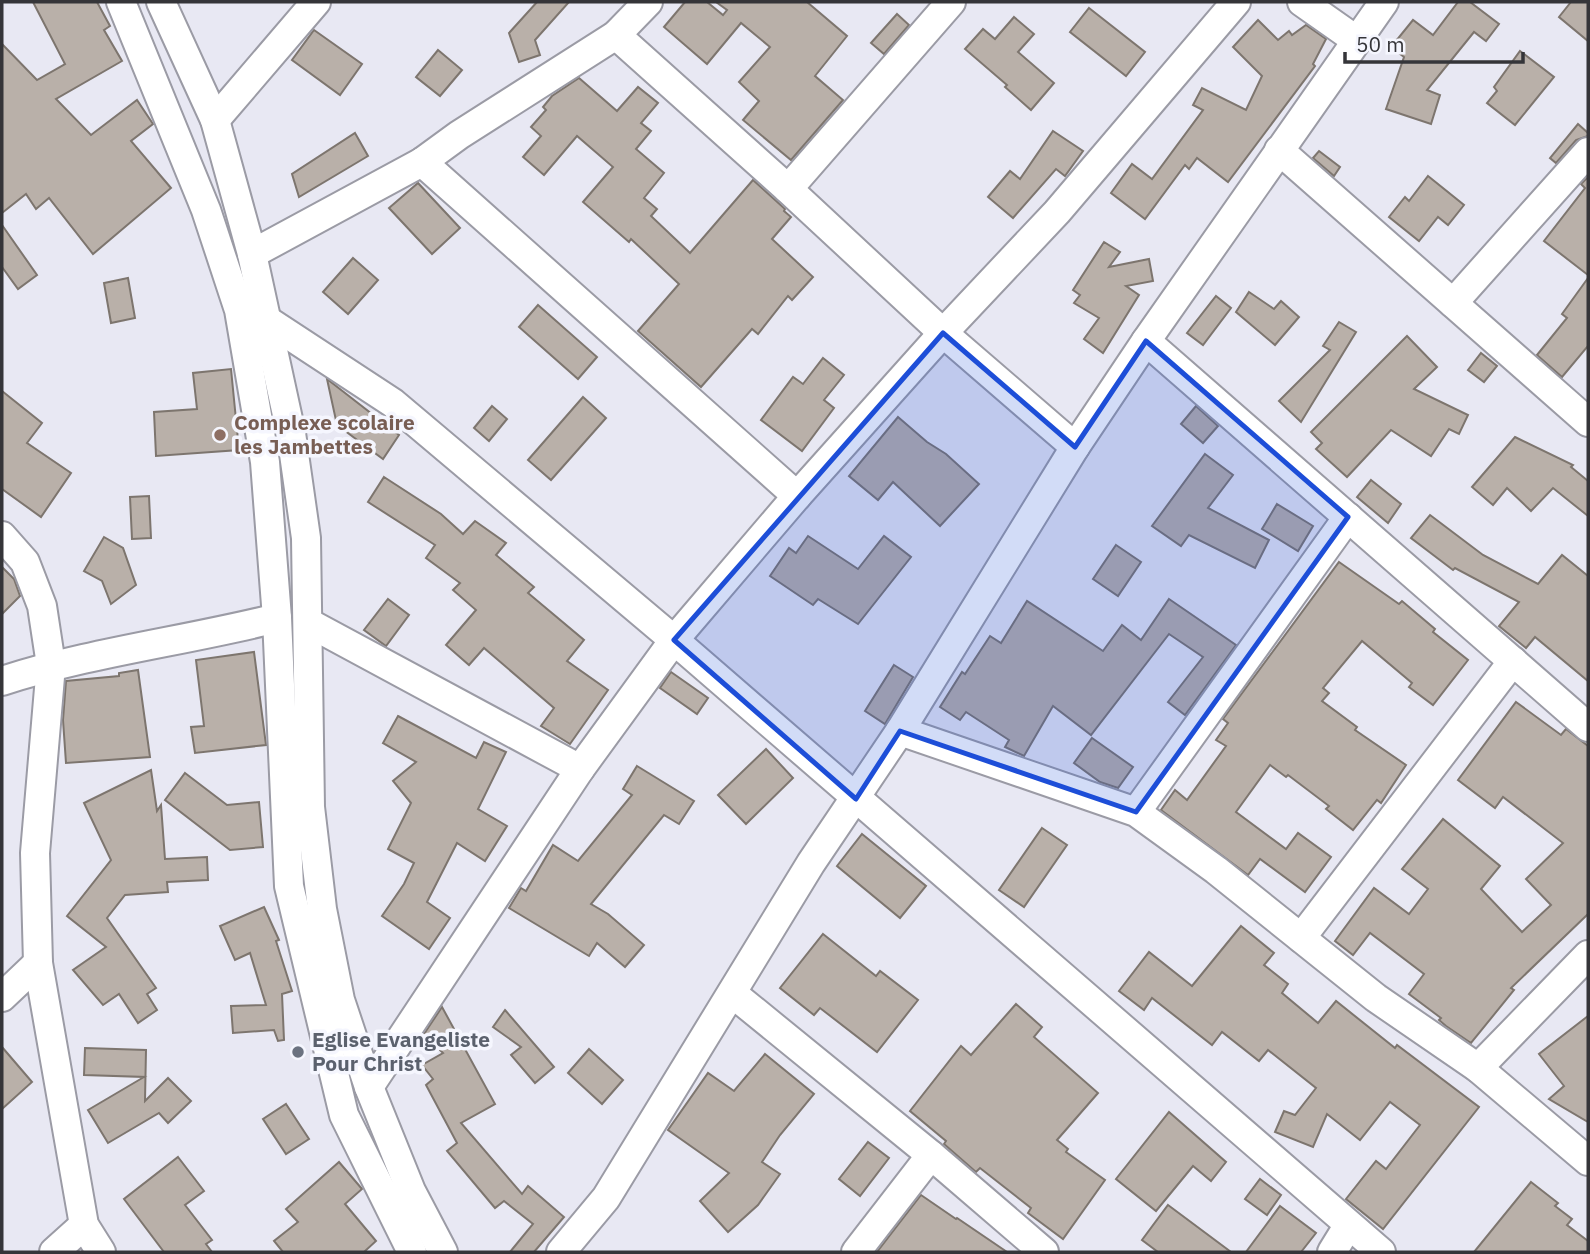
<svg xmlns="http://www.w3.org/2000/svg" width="1590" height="1254" font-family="'IBM Plex Sans',sans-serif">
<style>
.building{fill:#b9b0a9;stroke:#7d756e;stroke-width:2}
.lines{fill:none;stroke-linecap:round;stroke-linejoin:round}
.minor-casing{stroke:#9b9ba5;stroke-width:32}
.minor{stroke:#fff;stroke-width:28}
.marked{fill:#1d4ed8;fill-opacity:0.2;stroke:#1d4ed8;stroke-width:5;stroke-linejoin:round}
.education-dot{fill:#8d6e63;stroke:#f5f6fe;stroke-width:2.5}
.worship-dot{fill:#6b7280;stroke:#f5f6fe;stroke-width:2.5}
.labels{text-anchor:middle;stroke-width:7;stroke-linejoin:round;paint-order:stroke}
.education-label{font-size:21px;font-weight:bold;fill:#785e54;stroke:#f5f6fe;text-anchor:start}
.worship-label{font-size:21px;font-weight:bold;fill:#5b616d;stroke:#f5f6fe;text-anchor:start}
</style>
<rect width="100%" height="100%" fill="#e8e8f3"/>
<!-- building -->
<g class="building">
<path d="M33,2H97L110,26L104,30L122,61L56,99L91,135L137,100L153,124L131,141L171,188L93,254L49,198L36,209L26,194L2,213V44L37,80L65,64Z"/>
<path d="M537,2H569L535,40L540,55L519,62L509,33Z"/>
<path d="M685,2H707L723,15L727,10L716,2H807L847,36L815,76L843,100L791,160L743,120L759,101L739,82L770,47L741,23L707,64L664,27Z"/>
<path d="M1458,2H1470L1499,24L1486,41L1474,32L1427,90L1440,95L1431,124L1386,109L1404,57L1391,47L1413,20L1433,35Z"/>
<path d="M1571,2H1588V41L1559,17Z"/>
<path d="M1089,8L1145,52L1126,76L1070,32Z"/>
<path d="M897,14L909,25L884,54L871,43Z"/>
<path d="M1014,17L1034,34L1018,52L1054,83L1031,110L1005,87L1007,85L965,49L983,29L995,39Z"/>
<path d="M1258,20L1278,40L1289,31L1292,35L1306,25L1326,39L1313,64L1315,66L1228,182L1197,158L1189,169L1185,165L1145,219L1111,193L1132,164L1152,179L1203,110L1193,105L1202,88L1246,110L1262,76L1233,47Z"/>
<path d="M314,30L362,64L340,95L292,60Z"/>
<path d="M438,50L462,70L440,96L416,77Z"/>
<path d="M1520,51L1554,77L1515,125L1487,103L1497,91L1494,87Z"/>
<path d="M579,78L617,111L638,87L658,103L641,123L651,131L636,149L664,173L644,198L657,209L651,216L690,253L753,180L785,209L784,211L791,217L772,239L813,277L792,300L788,296L758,334L752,329L701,387L638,331L679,284L631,239L629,242L583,202L613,167L577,136L544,175L523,157L541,136L531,127L546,110L543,107L552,96Z"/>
<path d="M1578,124L1588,133V136L1576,140L1556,163L1550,158Z"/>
<path d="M1053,131L1083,151L1065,176L1056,169L1013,218L988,197L1010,171L1020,179Z"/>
<path d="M355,133L368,156L299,197L292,174Z"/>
<path d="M1319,151L1340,167L1334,176L1313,158Z"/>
<path d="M1428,176L1464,205L1448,225L1438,217L1419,241L1389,217L1405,197L1409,201Z"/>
<path d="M1588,177V275L1544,241L1585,188L1581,184Z"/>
<path d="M418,183L460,228L432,254L389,208Z"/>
<path d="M2,225L37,275L18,289L2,267Z"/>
<path d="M1104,242L1120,252L1109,267L1149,259L1153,281L1126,286L1139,295L1103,353L1084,339L1099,318L1074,303L1080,295L1073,290Z"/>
<path d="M353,258L378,280L348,314L323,292Z"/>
<path d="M128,278L135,318L111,323L104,283Z"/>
<path d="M1588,278V346L1562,377L1537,355L1567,318L1562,314Z"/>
<path d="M1249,292L1274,309L1281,301L1299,317L1275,345L1236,312Z"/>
<path d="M1216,296L1231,308L1203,345L1187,333Z"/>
<path d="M538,305L597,357L578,379L519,327Z"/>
<path d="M1339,322L1356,332L1301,422L1279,401L1330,350L1323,346Z"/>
<path d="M1407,336L1437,367L1414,389L1468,415L1459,434L1449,429L1431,456L1391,430L1347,477L1316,449L1322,443L1311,432Z"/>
<path d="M1481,353L1497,366L1484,382L1468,370Z"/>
<path d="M823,358L844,375L824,400L834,408L802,451L761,420L793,377L803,384Z"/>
<path d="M231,369L239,450L156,456L154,412L197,409L193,373Z"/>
<path d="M327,379L399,435L383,459L337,425Z"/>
<path d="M2,391L42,423L27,443L71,473L41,517L2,489Z"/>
<path d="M583,397L606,418L551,480L528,460Z"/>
<path d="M492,406L507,419L489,441L474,428Z"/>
<path d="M1196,406L1218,426L1203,443L1181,424Z"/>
<path d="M898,417L927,442L946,454L979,484L940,526L893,482L878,500L849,476Z"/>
<path d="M1515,437L1573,465L1571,467L1588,481V516L1553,488L1531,511L1507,488L1493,505L1472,487Z"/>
<path d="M1205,454L1233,475L1208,508L1269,540L1255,568L1189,535L1181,546L1152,526Z"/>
<path d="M384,477L441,514L463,534L475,521L506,543L496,555L534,587L528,593L584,640L567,661L608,690L570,744L541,726L554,708L484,648L469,665L446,645L476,610L453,590L460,583L426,558L435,545L368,502Z"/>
<path d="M1371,480L1401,504L1388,523L1357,497Z"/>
<path d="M149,496L151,538L132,539L130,497Z"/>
<path d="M1277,504L1313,526L1298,551L1262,529Z"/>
<path d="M1430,515L1483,555L1538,584L1562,555L1588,576V681L1535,637L1526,648L1499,626L1519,602L1455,568L1453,570L1411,538Z"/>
<path d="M808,536L858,569L884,536L911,557L858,624L818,599L813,605L770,576L789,548L796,553Z"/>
<path d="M104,537L123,548L136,585L111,604L102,581L84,571Z"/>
<path d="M1116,545L1141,562L1118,596L1093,579Z"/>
<path d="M1339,562L1399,604L1402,601L1435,629L1433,632L1468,660L1433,705L1409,687L1412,683L1362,641L1323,688L1329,693L1322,701L1357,727L1355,730L1406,765L1381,803L1377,800L1353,830L1326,809L1329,806L1288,775L1286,777L1270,765L1236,812L1286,849L1298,833L1331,857L1305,892L1260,859L1248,875L1161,810L1175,790L1187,800L1226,746L1216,740L1228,723L1223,719Z"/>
<path d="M2,567L14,579L20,596L2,614Z"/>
<path d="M388,599L409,615L386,646L364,630Z"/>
<path d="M1169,599L1236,645L1185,715L1168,702L1203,657L1169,634L1091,735L1053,706L1024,756L1005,747L1009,740L966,712L960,720L940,707L962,672L965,674L990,636L1001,643L1027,601L1103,651L1122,625L1141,640Z"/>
<path d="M254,652L266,745L195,753L191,727L204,726L196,660Z"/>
<path d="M894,665L913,677L885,724L865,711Z"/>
<path d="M138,670L150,757L66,763L63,720L66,681L119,676V673Z"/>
<path d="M671,672L708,698L697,714L660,688Z"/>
<path d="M1516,702L1561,735L1566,729L1588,746V914L1511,988L1514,990L1471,1043L1446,1026L1439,1020L1441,1018L1409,994L1424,974L1370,933L1353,955L1335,941L1374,888L1409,914L1428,889L1402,869L1443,819L1500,866L1481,889L1522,932L1551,905L1526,879L1563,843L1503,797L1495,808L1458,780Z"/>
<path d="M398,716L476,758L484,742L506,752L478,809L507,826L485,861L457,843L427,902L450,918L429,949L382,916L404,884L414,863L388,849L411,803L393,781L416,762L383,743Z"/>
<path d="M1092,738L1133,767L1118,788L1100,782L1074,763Z"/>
<path d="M766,749L793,778L746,824L718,795Z"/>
<path d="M637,766L694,801L679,824L664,815L591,904L608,914L644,945L625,967L597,943L589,956L509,908L521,888L526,891L553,845L578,861L632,795L623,789Z"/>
<path d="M151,770L157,811L161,805L165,859L207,857L208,880L167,882L168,892L125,895L107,918L156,988L147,994L157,1010L138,1023L119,994L103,1005L73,970L106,947L67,916L111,860L84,803Z"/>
<path d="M185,773L227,805L259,802L263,847L230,850L165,800Z"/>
<path d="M1042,828L1067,845L1024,907L999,890Z"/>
<path d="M862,834L926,886L900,918L837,866Z"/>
<path d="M264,907L279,940L276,941L292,991L282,994L284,1040L278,1041L274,1030L233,1033L231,1006L266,1005L250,953L235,960L220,926Z"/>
<path d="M1241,926L1274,953L1264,965L1288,984L1282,993L1318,1023L1336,1001L1395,1048L1397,1045L1479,1107L1383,1229L1346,1199L1376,1161L1386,1169L1420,1125L1390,1102L1360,1140L1327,1114L1313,1147L1275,1132L1284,1111L1295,1115L1316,1088L1268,1050L1259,1061L1222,1032L1212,1045L1152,998L1144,1010L1119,991L1149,952L1192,986Z"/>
<path d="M823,934L876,976L880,971L918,1000L877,1052L820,1008L814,1015L780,988Z"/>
<path d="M1016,1004L1042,1027L1034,1037L1098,1093L1057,1140L1068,1149L1066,1152L1105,1180L1063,1239L1028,1213L1031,1208L980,1168L976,1172L944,1144L946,1141L910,1111L961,1046L971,1055Z"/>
<path d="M442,1007L495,1104L461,1123L522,1194L528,1186L564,1217L534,1252H510L533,1224L504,1201L495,1208L447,1151L457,1143L426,1085L433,1079L422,1065L443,1053L424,1034Z"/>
<path d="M505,1010L554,1067L535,1083L511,1055L521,1047L493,1027Z"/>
<path d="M1588,1016V1122L1549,1099L1564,1086L1539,1054Z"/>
<path d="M2,1047L32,1082L2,1109Z"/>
<path d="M85,1048L146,1050L145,1101L168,1078L191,1101L168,1123L159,1113L108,1143L88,1110L144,1077L84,1075Z"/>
<path d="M589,1049L623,1080L602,1104L568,1073Z"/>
<path d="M765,1054L814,1094L780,1135L762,1162L780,1174L758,1205L728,1232L700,1201L729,1173L668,1130L708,1073L734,1091Z"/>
<path d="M286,1104L309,1139L286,1154L263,1119Z"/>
<path d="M1169,1112L1226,1162L1211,1181L1193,1166L1156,1211L1116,1179Z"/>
<path d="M868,1142L889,1158L860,1196L839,1179Z"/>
<path d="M178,1157L204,1191L185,1205L212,1240L206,1244L212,1252H164L124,1199Z"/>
<path d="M339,1162L362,1189L345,1204L376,1241L364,1252H283L274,1241L298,1222L286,1209Z"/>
<path d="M1260,1179L1281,1195L1267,1215L1245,1199Z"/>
<path d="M1531,1182L1558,1203L1555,1206L1572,1219L1567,1225L1588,1241V1252H1474Z"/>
<path d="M921,1195L956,1219L957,1218L1007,1252H877Z"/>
<path d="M1168,1205L1231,1252H1158L1142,1240Z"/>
<path d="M1280,1206L1316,1233L1301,1252H1246Z"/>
</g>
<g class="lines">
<!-- minor casing -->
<g class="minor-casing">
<g id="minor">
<path d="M121,2L206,210L239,310L265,462L277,618L289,886L344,1115L412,1252"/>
<path d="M161,2L215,120L252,254L291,433L306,538L310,807L322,909L340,1000L369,1087L411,1191L443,1252"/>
<path d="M1302,2L1356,40"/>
<path d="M616,35L788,189L943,333L1075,447"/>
<path d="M215,120L316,2"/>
<path d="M1279,150L1588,422"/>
<path d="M422,162L797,496"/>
<path d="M788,189L951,2"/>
<path d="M252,254L422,162L459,135L616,35L648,2"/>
<path d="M1453,303L1588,152"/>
<path d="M268,321L393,403L674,640L1381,1252"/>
<path d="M1146,341L1588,727"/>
<path d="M2,536L25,562L42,606L51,665L35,853L38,963L84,1225L101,1252"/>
<path d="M309,623L580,769"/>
<path d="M2,681C91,652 186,641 277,618"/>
<path d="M900,731L1136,812L1216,870L1376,998L1478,1068L1588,1161"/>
<path d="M1136,812L1348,517"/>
<path d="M1301,938L1513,661"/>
<path d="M732,993L931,1155L1044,1252"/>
<path d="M2,997L38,963"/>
<path d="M1478,1068L1588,955"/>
<path d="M369,1087L580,769L674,640L797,496L943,333L1057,212L1236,2"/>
<path d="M54,1252L84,1225"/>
<path d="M561,1252L606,1198L811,863L900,731L1075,447L1146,341L1384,2"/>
<path d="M856,1252L931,1155"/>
<path d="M1332,1252L1348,1226"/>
</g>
</g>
<!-- minor -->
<use href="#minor" class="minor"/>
</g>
<!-- marked area -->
<path class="marked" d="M943,333L1075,447L1146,341L1348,517L1136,812L900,731L856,799L674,640Z"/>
<!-- markers -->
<circle class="education-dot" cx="220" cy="435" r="7"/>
<circle class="worship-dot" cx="298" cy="1052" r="7"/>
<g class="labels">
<!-- education labels -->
<g class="education-label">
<text x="234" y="430">Complexe scolaire<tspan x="234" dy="24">les Jambettes</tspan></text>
</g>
<!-- worship labels -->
<g class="worship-label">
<text x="312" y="1047">Eglise Evangeliste<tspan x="312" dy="24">Pour Christ</tspan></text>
</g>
</g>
<!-- border -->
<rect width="1590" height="1254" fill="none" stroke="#353539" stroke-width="7"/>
<!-- scale -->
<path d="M1345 52v10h178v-10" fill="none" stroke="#353539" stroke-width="3.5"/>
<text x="1356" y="52" font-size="21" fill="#353539" stroke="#f5f6fe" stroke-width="5" paint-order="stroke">50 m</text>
</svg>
